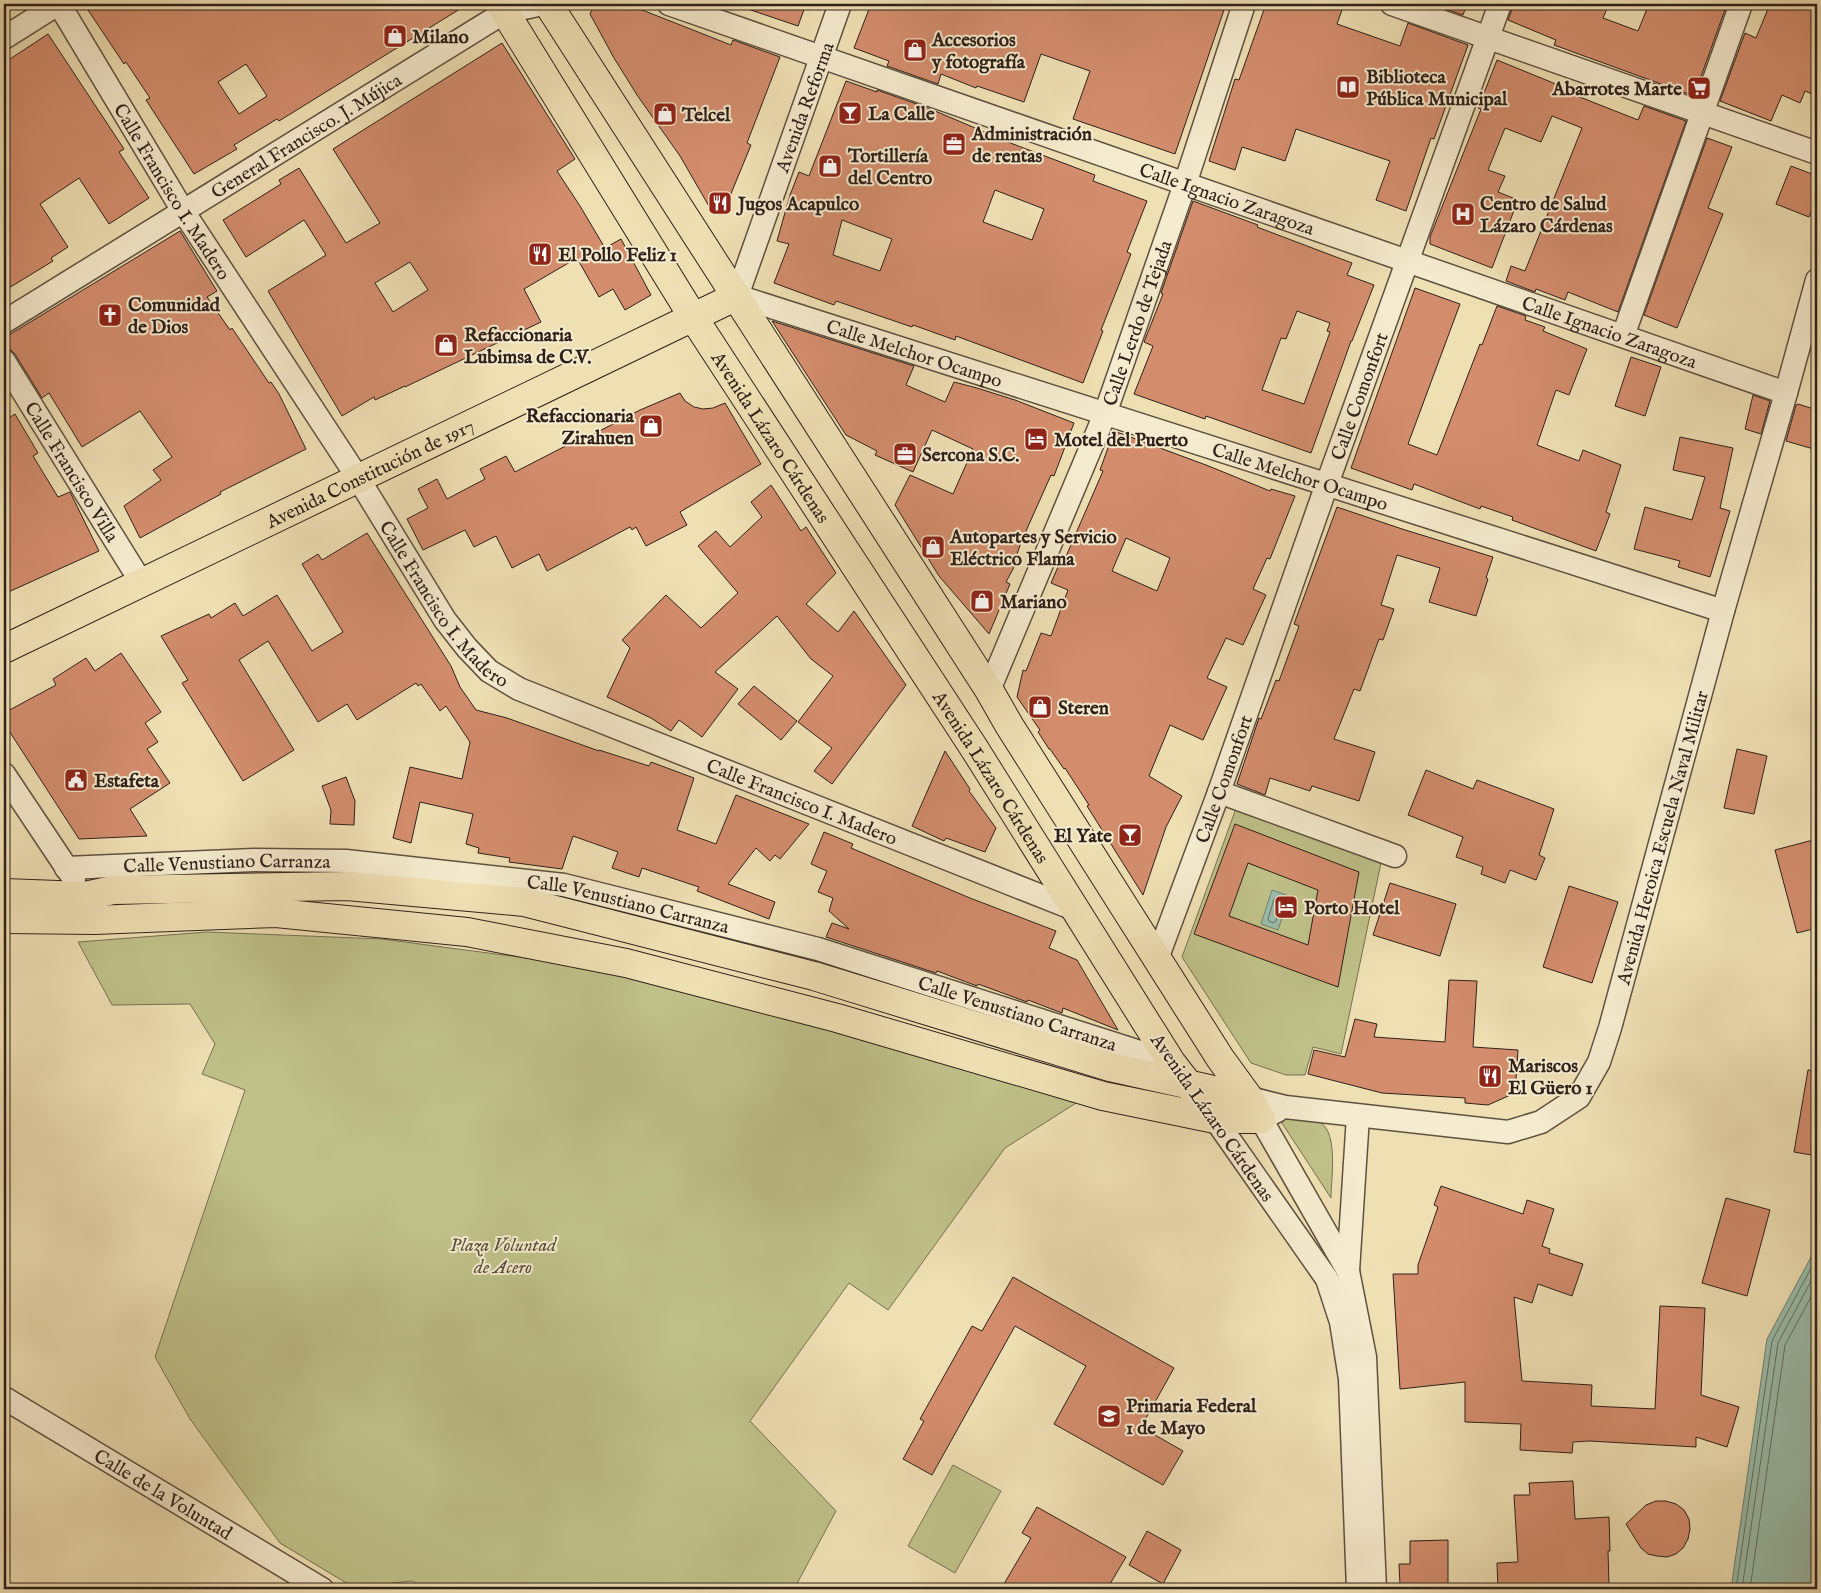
<svg xmlns="http://www.w3.org/2000/svg" width="1821" height="1593" font-family="'IM FELL English',serif">
<style>
.green{fill:#bfc189;stroke:#777052}
.water{fill:#9abdaa;stroke:#6f7e70}
.lines{fill:none;stroke-linecap:round;stroke-linejoin:round}
.shore{stroke:#646e62;stroke-width:1}
.building{fill:#d38d6d;stroke:#2f201a;fill-rule:evenodd}
.minor-casing{stroke:#5f5040;stroke-width:25}
.major-casing{stroke:#2f201a;stroke-width:30}
.minor{stroke:#f5ebce;stroke-width:22}
.major{stroke:#efe0b4;stroke-width:28}
.labels{text-anchor:middle;stroke-width:4;stroke-linejoin:round;paint-order:stroke}
.poi-label{font-size:19px;font-weight:bold;fill:#2f201a;stroke:#f5ebce;text-anchor:start}
.street-label{font-size:19px;fill:#2f201a;stroke:#f5ebce}
.park-label{font-size:19px;font-style:italic;fill:#5a503b;stroke:#f5ebce}
</style>
<rect width="100%" height="100%" fill="#efe0b4"/>
<filter id="stains"><feTurbulence type="fractalNoise" baseFrequency=".004" numOctaves="4"/><feColorMatrix values="0 0 0 0 .2 0 0 0 0 .09 0 0 0 0 .02 0 0 0 .5 -.17"/></filter>
<radialGradient id="worn" r=".72"><stop offset=".6" stop-color="#630" stop-opacity="0"/><stop offset="1" stop-color="#630" stop-opacity=".3"/></radialGradient>
<!-- green -->
<g class="green">
<path d="M1238,803L1382,858L1341,1054L1313,1047L1305,1075H1286L1251,1063L1182,957Z"/>
<path d="M207,932L382,939L579,965L841,1033L1081,1100L1005,1148L888,1310L849,1283L750,1421L836,1511L794,1589H427L412,1581L353,1587L280,1543L190,1419L155,1357L245,1090L202,1074L215,1044L190,1004L112,1005L78,942Z"/>
<path d="M1284,1118C1294,1119 1305,1117 1315,1120C1340,1126 1331,1178 1331,1198L1282,1123Z"/>
<path d="M953,1465L1001,1491L955,1573L908,1546Z"/>
</g>
<!-- water -->
<g class="water">
<path d="M1272,890L1289,896L1278,930L1261,924Z"/>
<path d="M1817,1246V1589H1731L1767,1339Z"/>
</g>
<g class="lines">
<!-- shore -->
<g class="shore">
<path d="M1277,897L1281,899L1282,901L1276,921L1273,923L1269,921L1268,919L1274,899Z"/>
<path d="M1736,1589L1772,1341L1817,1257"/>
<path d="M1742,1589L1778,1343L1817,1270"/>
<path d="M1750,1589L1785,1345L1817,1286"/>
</g>
</g>
<!-- building -->
<g class="building">
<path d="M84,4H468L279,121L277,119L234,145L237,149L194,174L146,100L150,98L126,62L124,64ZM246,64L267,96L239,114L218,82Z"/>
<path d="M595,4H627L731,45L733,40L780,57L747,143L751,145L723,213L710,208L680,156L637,95L614,58L590,14Z"/>
<path d="M742,4H806L798,26L742,7Z"/>
<path d="M871,4H1226L1175,154L1073,119L1090,71L1041,54L1024,102L977,86L976,88L941,74L938,84L887,66L889,61L854,48Z"/>
<path d="M1266,4H1344L1337,24L1400,46L1408,23L1468,45L1434,139L1431,138L1406,211L1376,200L1390,161L1296,129L1285,161L1242,147L1235,170L1209,161L1235,79L1239,80Z"/>
<path d="M1431,4H1467L1463,15Z"/>
<path d="M1514,4H1609L1603,18L1638,31L1649,4H1727L1694,96L1554,45L1556,40L1508,20Z"/>
<path d="M1770,4H1817V96L1805,91L1800,103L1782,95L1771,121L1720,101L1745,33L1756,38Z"/>
<path d="M48,34L124,149L119,152L149,198L109,224L79,178L40,204L68,247L51,258L53,261L4,291V63Z"/>
<path d="M502,43L575,159L557,171L580,206L605,248L621,239L651,295L625,310L613,289L599,297L577,258L524,289L541,322L405,387V386L375,400L374,397L342,416L268,291L326,255L304,220L246,257L223,220L281,184L279,180L299,168L346,243L380,223L333,149ZM410,262L428,290L393,312L375,283Z"/>
<path d="M1497,60L1563,87L1562,90L1638,120L1644,106L1686,121L1618,312L1568,292L1565,300L1536,289L1535,292L1506,281L1511,266L1525,271L1582,128L1552,116L1541,142L1505,128L1488,170L1505,176L1498,192L1518,200L1492,268L1430,244V237L1481,109L1478,108Z"/>
<path d="M846,81L877,92V90L928,108L1013,144L1095,175L1093,181L1147,201L1127,252L1131,254L1101,330L1103,331L1083,383L956,336L955,340L913,325L912,327L836,301L834,305L774,283L789,244L777,241L790,195L799,172L809,176ZM995,190L1044,209L1032,240L983,222ZM842,220L892,239L880,271L833,255Z"/>
<path d="M1707,138L1732,147L1708,208L1723,214L1677,328L1644,315Z"/>
<path d="M1791,166L1817,176V198L1809,217L1776,204Z"/>
<path d="M1193,201L1258,225L1257,227L1352,263L1347,275L1374,285L1352,341H1351L1311,453L1206,416L1205,419L1134,394L1153,346L1144,342L1163,294L1161,293ZM1297,311L1330,323L1327,331L1330,332L1304,404L1262,390L1281,338L1286,339Z"/>
<path d="M180,231L217,291L207,297L230,330L232,328L269,383L271,382L279,394L306,449L220,492L221,494L140,538L124,506L161,480L153,470L172,457L140,411L82,447L49,393L42,398L15,354L11,350L5,348L4,338Z"/>
<path d="M1415,288L1460,304L1408,444L1437,455L1480,344L1482,345L1497,306L1526,316L1525,320L1545,327L1543,331L1587,349L1569,395L1556,390L1537,445L1579,461L1583,450L1621,465L1606,512L1610,514L1596,551L1512,520L1513,517L1481,506L1480,509L1414,484L1412,490L1351,468Z"/>
<path d="M772,321L914,366L906,385L945,402L954,382L977,388L1015,400L1074,423L1054,476L1051,475L1022,540L1017,554L1020,556L1006,582L1010,584L989,634L939,576L895,505L910,475L953,494L973,449L932,430L913,472L875,455L877,451L846,435Z"/>
<path d="M1631,357L1661,367L1645,416L1615,406Z"/>
<path d="M680,393L685,401L694,407L703,409L713,408L725,403L761,464L680,512L687,525L646,546L636,527L632,530L630,527L547,571L539,554L512,568L496,536L474,547L465,530L423,550L407,519L428,508L418,489L437,479L447,499L485,479L480,469L506,456L515,472L583,437L584,439L640,410Z"/>
<path d="M1753,395L1770,401L1761,434L1745,429Z"/>
<path d="M1798,404L1817,410V450L1786,441L1796,405Z"/>
<path d="M15,414L38,453L33,456L58,497L70,492L99,551L4,594V421Z"/>
<path d="M1114,431L1206,465L1270,491L1271,489L1295,496L1270,559L1267,558L1253,589L1266,595L1243,645L1226,638L1207,678L1227,687L1203,740L1170,725L1149,776L1182,796L1166,827L1143,895L1087,806L1089,805L1065,768L1064,769L1050,749H1049L1038,732L1040,730L1017,697L1023,670L1026,671L1041,633L1051,636L1068,590L1051,583L1061,560L1064,561L1103,471L1100,470ZM1126,538L1170,558L1157,591L1112,571Z"/>
<path d="M1680,437L1733,448L1720,508L1730,511L1710,577L1678,567L1680,561L1634,549L1645,507L1692,520L1705,477L1673,470Z"/>
<path d="M771,485L801,531L806,527L836,573L806,604L838,632L854,611L906,685L832,784L814,771L832,748L798,722L833,676L811,659L777,616L715,672L738,689L702,737L679,720L671,731L651,718L607,697L630,648L622,640L666,595L701,628L738,593L698,546L716,531L730,547L762,517L751,502Z"/>
<path d="M1337,507L1402,529L1493,557L1486,578L1488,579L1476,616L1429,602L1440,568L1397,555L1381,605L1394,609L1383,640L1379,639L1360,691L1354,689L1334,739L1375,752L1359,801L1312,786L1310,791L1270,778L1265,795L1237,784L1259,718L1261,719L1276,680L1279,681L1299,626L1294,624Z"/>
<path d="M367,533L451,666L460,687L476,710L507,718L599,751V750L649,766L651,762L694,778L677,830L716,844L736,795L809,824L780,859L775,855L770,861L756,848L728,884L775,902L769,919L697,891L699,887L642,868L639,877L612,868L618,852L573,836L562,869L509,862L510,858L478,853L479,848L466,844L473,814L420,802L411,843L393,838L410,767L462,779L470,742L446,706L440,711L421,684L418,686L416,683L357,720L347,704L318,722L268,641L239,660L294,750L243,781L182,683L188,680L161,636L209,614L211,618L235,603L243,616L277,595L312,651L343,632L302,564L318,554L322,560Z"/>
<path d="M121,653L161,712L145,723L158,742L147,749L170,783L130,809L147,836L79,839L4,723V713L56,685L53,679L86,658L95,671Z"/>
<path d="M754,686L797,721L781,740L738,704Z"/>
<path d="M1737,749L1767,756L1754,814L1724,808Z"/>
<path d="M945,751L970,789L969,791L996,828L985,852L946,838L944,841L912,826Z"/>
<path d="M1426,770L1473,789L1477,780L1554,809L1539,855L1545,858L1536,880L1510,870L1505,883L1481,874L1483,867L1456,857L1463,837L1408,815Z"/>
<path d="M346,777L355,801L354,825L330,824L331,810L322,786Z"/>
<path d="M1235,824L1359,872L1338,987L1194,934ZM1248,863L1318,890L1308,945L1229,916Z"/>
<path d="M824,832L853,844L851,848L970,898L1056,931L1049,948L1077,960L1118,1030L1063,1008L1062,1013L1028,1000L1027,1002L978,984L977,986L937,971L936,973L826,937L832,923L849,929L829,911L833,898L818,892L827,871L811,864Z"/>
<path d="M1817,839V928L1797,933L1775,850Z"/>
<path d="M1390,883L1456,904L1440,956L1373,935Z"/>
<path d="M1569,886L1618,902L1592,983L1543,967Z"/>
<path d="M1449,980L1477,981L1473,1047L1518,1050L1515,1093L1488,1105L1465,1103V1098L1382,1093L1308,1074L1314,1050L1345,1057L1355,1019L1377,1024L1374,1037L1445,1042Z"/>
<path d="M1808,1070L1817,1071V1156L1794,1152Z"/>
<path d="M1441,1186L1523,1214L1527,1200L1554,1209L1542,1246L1550,1249L1549,1253L1583,1264L1572,1296L1538,1284L1532,1303L1514,1297L1522,1381L1592,1385L1591,1406L1655,1409L1660,1306L1705,1308L1701,1395L1739,1407L1727,1447L1696,1437V1447L1589,1441L1573,1442L1572,1453L1520,1450L1521,1424L1465,1422V1382L1400,1389L1393,1274H1418V1265L1438,1207L1434,1205Z"/>
<path d="M1726,1198L1770,1210L1747,1296L1702,1283Z"/>
<path d="M1013,1277L1174,1368L1141,1427L1183,1451L1163,1485L1054,1424L1086,1366L1015,1326L932,1475L903,1459L924,1421L920,1419L972,1326L982,1331Z"/>
<path d="M1573,1481L1575,1519L1609,1517L1610,1551H1608L1609,1585L1498,1589L1497,1563L1518,1562L1514,1495H1530L1529,1483Z"/>
<path d="M1656,1501H1666L1676,1504L1684,1510L1689,1519L1690,1529L1688,1539L1683,1548L1676,1554L1667,1557L1657,1556L1648,1554L1641,1548L1626,1524L1646,1505Z"/>
<path d="M1037,1507L1126,1557L1107,1589H1001L1031,1538L1022,1533Z"/>
<path d="M1147,1531L1181,1550L1163,1584L1129,1565Z"/>
<path d="M1448,1540V1589H1416V1584L1400,1585L1399,1564H1410V1541Z"/>
</g>
<g class="lines">
<!-- minor casing -->
<g class="minor-casing">
<g id="minor">
<path id="s1" d="M59,4L183,211L358,478L445,620L467,648L489,671L519,689L1074,909"/>
<path id="s2" d="M669,4L1786,393"/>
<path id="s3" d="M840,4L737,296L1723,611"/>
<path d="M1392,4L1817,153"/>
<path d="M4,38L58,4"/>
<path id="s4" d="M4,322L505,12L543,4"/>
<path d="M1623,336L1741,4"/>
<path id="s5" d="M4,361L141,582"/>
<path id="s6" d="M989,690L1105,414L1185,184L1244,4"/>
<path d="M4,774L74,879"/>
<path d="M1219,792L1395,856"/>
<path id="s7" d="M66,868L254,860L346,861L564,885L818,949L1171,1062"/>
<path id="s8" d="M1157,959L1219,792L1327,484L1500,4"/>
<path id="s9" d="M1249,1098L1285,1107L1508,1132L1541,1122L1579,1097L1599,1062L1610,1028L1723,611L1786,393L1817,280"/>
<path d="M1277,1111L1261,1119L1348,1271L1365,1357L1375,1589"/>
<path d="M1215,1119L1327,1279L1341,1322L1350,1379L1358,1589"/>
<path d="M1348,1271L1358,1116"/>
<path id="s10" d="M4,1398L322,1589"/>
</g>
</g>
<!-- major casing -->
<g class="major-casing">
<g id="major">
<path id="s11" d="M500,4L693,317L974,748L1171,1062L1215,1119"/>
<path d="M548,4L989,690L1009,725L1220,1058L1249,1098L1261,1119"/>
<path id="s12" d="M4,649L737,296"/>
<path d="M4,893L85,896L113,890L347,886L524,902L814,976L1110,1067L1249,1098"/>
<path d="M4,919L94,920L276,913L467,932L626,963L837,1018L1103,1096L1215,1119H1261"/>
</g>
</g>
<!-- minor -->
<use href="#minor" class="minor"/>
<!-- major -->
<use href="#major" class="major"/>
</g>
<!-- icons -->
<defs>
<g id="shop-square" transform="scale(1.25)"><rect x="-9" y="-9" width="18" height="18" rx="4" fill="#8f2418" stroke="#f5ebce"/><path d="M-5-2.5h2.3a2.7 3.5 0 0 1 5.4 0H5L5.5 6h-11ZM-1.5-2.5h3a1.5 2.3 0 0 0-3 0Z" fill="#fff"/></g>
<g id="library-square" transform="scale(1.25)"><rect x="-9" y="-9" width="18" height="18" rx="4" fill="#8f2418" stroke="#f5ebce"/><path d="M-6-4Q-3-5.5-.7-3.5V5Q-3 3-6 4ZM6-4Q3-5.5 .7-3.5V5Q3 3 6 4Z" fill="#fff"/></g>
<g id="supermarket-square" transform="scale(1.25)"><rect x="-9" y="-9" width="18" height="18" rx="4" fill="#8f2418" stroke="#f5ebce"/><path d="M-6-5.5h2.5l.6 2H6L4.5 2H-2.5L-4.4-4H-6ZM-1.5 3.2a1.3 1.3 0 1 0 .1 0ZM3 3.2a1.3 1.3 0 1 0 .1 0Z" fill="#fff"/></g>
<g id="bar-square" transform="scale(1.25)"><rect x="-9" y="-9" width="18" height="18" rx="4" fill="#8f2418" stroke="#f5ebce"/><path d="M-6-5H6L.8 .8V4.5H3.5V6h-7V4.5H-.8V.8Z" fill="#fff"/></g>
<g id="office-square" transform="scale(1.25)"><rect x="-9" y="-9" width="18" height="18" rx="4" fill="#8f2418" stroke="#f5ebce"/><path d="M-6-3h4V-5.5h4V-3h4V5H-6ZM-1-4.5V-3h2v-1.5ZM-6 0V1H6V0Z" fill="#fff"/></g>
<g id="restaurant-square" transform="scale(1.25)"><rect x="-9" y="-9" width="18" height="18" rx="4" fill="#8f2418" stroke="#f5ebce"/><path d="M-5-6h1v4h1v-4h1v4h1v-4h1v5L-1.5 .5V6h-2V.5L-5-1ZM5-6V6H3V1.5H1.5Q1.5-4 5-6Z" fill="#fff"/></g>
<g id="hospital-square" transform="scale(1.25)"><rect x="-9" y="-9" width="18" height="18" rx="4" fill="#8f2418" stroke="#f5ebce"/><path d="M-5-5h3v3.5h4V-5h3V5h-3V1.5h-4V5h-3Z" fill="#fff"/></g>
<g id="church-square" transform="scale(1.25)"><rect x="-9" y="-9" width="18" height="18" rx="4" fill="#8f2418" stroke="#f5ebce"/><path d="M-1.2-6h2.4v3.5h3.3v2.4h-3.3V6h-2.4V-.1h-3.3v-2.4h3.3Z" fill="#fff"/></g>
<g id="hotel-square" transform="scale(1.25)"><rect x="-9" y="-9" width="18" height="18" rx="4" fill="#8f2418" stroke="#f5ebce"/><path d="M-6-4.5h1.5V1H6V5H4.5V3h-9V5H-6ZM-4 0a1.8 1.8 0 1 1 3.6 0ZM.5 0V-2.5h3Q6-2.5 6 0Z" fill="#fff"/></g>
<g id="civic-square" transform="scale(1.25)"><rect x="-9" y="-9" width="18" height="18" rx="4" fill="#8f2418" stroke="#f5ebce"/><path d="M-.6-6.5H3V-4.5H.6V-3L4-1V1h2V6H-6V1h2V-1L-.6-3ZM-1.2 2.5V6h2.4V2.5Z" fill="#fff"/></g>
<g id="school-square" transform="scale(1.25)"><rect x="-9" y="-9" width="18" height="18" rx="4" fill="#8f2418" stroke="#f5ebce"/><path d="M0-5L7-2L0 1L-7-2ZM-4 1L0 2.5L4 1V4Q0 6-4 4Z" fill="#fff"/></g>
</defs>
<g fill-rule="evenodd">
<use href="#shop-square" x="395" y="36"/>
<use href="#shop-square" x="915" y="50"/>
<use href="#library-square" x="1348" y="87"/>
<use href="#supermarket-square" x="1699" y="88"/>
<use href="#bar-square" x="850" y="113"/>
<use href="#shop-square" x="665" y="114"/>
<use href="#office-square" x="954" y="144"/>
<use href="#shop-square" x="830" y="166"/>
<use href="#restaurant-square" x="720" y="203"/>
<use href="#hospital-square" x="1463" y="214"/>
<use href="#restaurant-square" x="540" y="254"/>
<use href="#church-square" x="110" y="315"/>
<use href="#shop-square" x="446" y="345"/>
<use href="#shop-square" x="651" y="426"/>
<use href="#hotel-square" x="1036" y="439"/>
<use href="#office-square" x="905" y="454"/>
<use href="#shop-square" x="933" y="547"/>
<use href="#shop-square" x="982" y="601"/>
<use href="#shop-square" x="1040" y="707"/>
<use href="#civic-square" x="76" y="780"/>
<use href="#bar-square" x="1130" y="835"/>
<use href="#hotel-square" x="1286" y="907"/>
<use href="#restaurant-square" x="1490" y="1076"/>
<use href="#school-square" x="1109" y="1416"/>
</g>
<g class="labels">
<!-- poi labels -->
<g class="poi-label">
<text x="412" y="43">Milano</text>
<text x="932" y="46">Accesorios<tspan x="932" dy="22">y fotografía</tspan></text>
<text x="1366" y="83">Biblioteca<tspan x="1366" dy="22">Pública Municipal</tspan></text>
<text x="1682" y="95" text-anchor="end">Abarrotes Marte</text>
<text x="868" y="120">La Calle</text>
<text x="682" y="121">Telcel</text>
<text x="972" y="140">Administración<tspan x="972" dy="22">de rentas</tspan></text>
<text x="848" y="162">Tortillería<tspan x="848" dy="22">del Centro</tspan></text>
<text x="738" y="210">Jugos Acapulco</text>
<text x="1480" y="210">Centro de Salud<tspan x="1480" dy="22">Lázaro Cárdenas</tspan></text>
<text x="558" y="261">El Pollo Feliz 1</text>
<text x="128" y="311">Comunidad<tspan x="128" dy="22">de Dios</tspan></text>
<text x="464" y="341">Refaccionaria<tspan x="464" dy="22">Lubimsa de C.V.</tspan></text>
<text x="634" y="422" text-anchor="end">Refaccionaria<tspan x="634" dy="22">Zirahuen</tspan></text>
<text x="1054" y="446">Motel del Puerto</text>
<text x="922" y="461">Sercona S.C.</text>
<text x="950" y="543">Autopartes y Servicio<tspan x="950" dy="22">Eléctrico Flama</tspan></text>
<text x="1000" y="608">Mariano</text>
<text x="1058" y="714">Steren</text>
<text x="94" y="787">Estafeta</text>
<text x="1112" y="842" text-anchor="end">El Yate</text>
<text x="1304" y="914">Porto Hotel</text>
<text x="1508" y="1072">Mariscos<tspan x="1508" dy="22">El Güero 1</tspan></text>
<text x="1126" y="1412">Primaria Federal<tspan x="1126" dy="22">1 de Mayo</tspan></text>
</g>
<!-- street labels -->
<g class="street-label">
<text transform="translate(804 107) rotate(-70)" y="7">Avenida Reforma</text>
<text dy="7" stroke="none"><textPath href="#s4" startOffset="355">General Francisco. J. Mújica</textPath></text>
<text dy="7" stroke="none"><textPath href="#s1" startOffset="219">Calle Francisco I. Madero</textPath></text>
<text dy="7" stroke="none"><textPath href="#s2" startOffset="591">Calle Ignacio Zaragoza</textPath></text>
<text dy="7" stroke="none"><textPath href="#s6" startOffset="396">Calle Lerdo de Tejada</textPath></text>
<text dy="7" stroke="none"><textPath href="#s2" startOffset="996">Calle Ignacio Zaragoza</textPath></text>
<text dy="7" stroke="none"><textPath href="#s3" startOffset="496">Calle Melchor Ocampo</textPath></text>
<text dy="7" stroke="none"><textPath href="#s8" startOffset="598">Calle Comonfort</textPath></text>
<text dy="7" stroke="none"><textPath href="#s11" startOffset="511">Avenida Lázaro Cárdenas</textPath></text>
<text dy="7" stroke="none"><textPath href="#s5" startOffset="130">Calle Francisco Villa</textPath></text>
<text dy="7" stroke="none"><textPath href="#s12" startOffset="406">Avenida Constitución de 1917</textPath></text>
<text dy="7" stroke="none"><textPath href="#s3" startOffset="901">Calle Melchor Ocampo</textPath></text>
<text dy="7" stroke="none"><textPath href="#s1" startOffset="714">Calle Francisco I. Madero</textPath></text>
<text dy="7" stroke="none"><textPath href="#s11" startOffset="916">Avenida Lázaro Cárdenas</textPath></text>
<text dy="7" stroke="none"><textPath href="#s8" startOffset="192">Calle Comonfort</textPath></text>
<text dy="7" stroke="none"><textPath href="#s1" startOffset="1134">Calle Francisco I. Madero</textPath></text>
<text dy="7" stroke="none"><textPath href="#s9" startOffset="615">Avenida Heroica Escuela Naval Militar</textPath></text>
<text dy="7" stroke="none"><textPath href="#s7" startOffset="161">Calle Venustiano Carranza</textPath></text>
<text dy="7" stroke="none"><textPath href="#s7" startOffset="566">Calle Venustiano Carranza</textPath></text>
<text dy="7" stroke="none"><textPath href="#s7" startOffset="971">Calle Venustiano Carranza</textPath></text>
<text transform="translate(1213 1117) rotate(55)" y="7">Avenida Lázaro Cárdenas</text>
<text dy="7" stroke="none"><textPath href="#s10" startOffset="186">Calle de la Voluntad</textPath></text>
</g>
<!-- park labels -->
<g class="park-label">
<text x="503" y="1251">Plaza Voluntad<tspan x="503" dy="22">de Acero</tspan></text>
</g>
</g>
<!-- margin -->
<rect width="1821" height="1593" fill="none" stroke="#efe0b4" stroke-width="20"/>
<rect x="5" y="5" width="1811" height="1583" fill="none" stroke="#2f201a" stroke-width="2.5"/>
<rect x="10" y="10" width="1801" height="1573" fill="none" stroke="#2f201a"/>
<rect width="100%" height="100%" filter="url(#stains)"/>
<rect width="100%" height="100%" fill="url(#worn)"/>
</svg>
